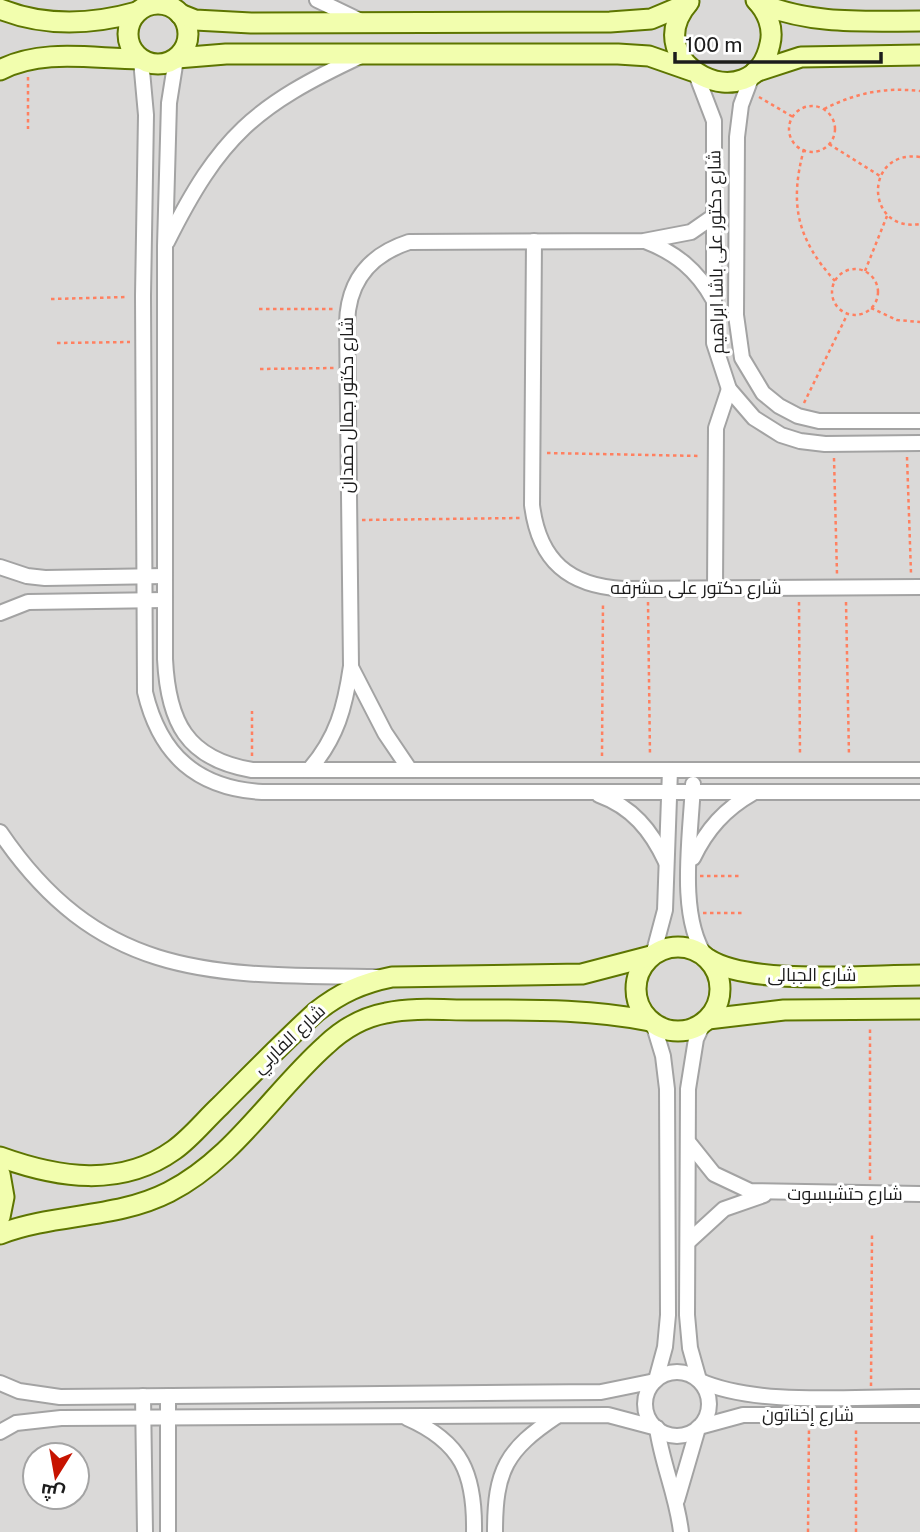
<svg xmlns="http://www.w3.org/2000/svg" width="920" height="1532" font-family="'Public Sans',Cairo,sans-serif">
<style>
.residential{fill:#dad9d8;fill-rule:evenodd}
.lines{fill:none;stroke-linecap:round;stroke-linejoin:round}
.street-casing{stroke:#a3a3a3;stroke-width:18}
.secondary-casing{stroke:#5d7500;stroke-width:23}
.path{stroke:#ff8060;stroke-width:2.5;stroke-dasharray:3.5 3.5;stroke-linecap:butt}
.street{stroke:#fff;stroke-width:14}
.secondary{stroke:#f2feae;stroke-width:19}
.labels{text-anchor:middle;stroke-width:6;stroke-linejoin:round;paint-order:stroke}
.street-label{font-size:18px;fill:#1c1c1c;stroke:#fff}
</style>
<rect width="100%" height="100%" fill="#eeebe0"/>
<!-- residential -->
<path class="residential" d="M0,0H920V1532H0ZM35,1455H77V1497H35Z"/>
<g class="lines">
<!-- street casing -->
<g class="street-casing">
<g id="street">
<path d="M317,0L361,21"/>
<path d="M176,59L169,103L165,246V659C168,721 186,759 252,770H920"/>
<path d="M141,60L146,115L143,296L145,692C160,755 197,788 262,792H920"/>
<path d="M753,73L741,105L737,137L736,315L742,358L763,393L779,406L798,416L819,421H920"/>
<path d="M696,74L714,121V343L729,389L754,418L781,435L800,441L825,444L920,443"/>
<path d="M534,241L532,505C539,561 569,586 624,589L920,587"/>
<path d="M645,241C676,253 697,270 713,299"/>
<path d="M167,242C220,136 254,106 361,56"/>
<path d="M0,567L27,576L45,578L165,576"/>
<path d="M715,589L716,428L729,389"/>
<path d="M0,613L28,602L165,600"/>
<path d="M351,667L385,733L410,770"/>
<path d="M309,770C337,738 345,707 351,666L347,323C348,282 369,255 409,242L644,241L691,232L714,216"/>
<path d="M693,784C691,835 677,915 706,957"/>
<path d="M599,795C632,807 651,830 666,862"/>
<path d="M0,832C101,981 215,975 377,977"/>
<path d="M693,858C707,829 725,809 753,793"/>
<path d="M653,955L665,910L670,770"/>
<path d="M653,1023L663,1056L667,1089L668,1315L665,1347L656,1380"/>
<path d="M690,1144L714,1174L750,1191L920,1194"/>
<path d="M689,1241L724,1209L764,1195"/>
<circle cx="677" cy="1404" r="32"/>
<path d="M699,1380L690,1348L687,1315L688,1089L696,1039L704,1022"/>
<path d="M700,1381C760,1407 854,1396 920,1397"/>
<path d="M0,1383L19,1391L60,1397L601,1392L655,1381"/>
<path d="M143,1396L145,1532"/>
<path d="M168,1396V1532"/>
<path d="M407,1418C462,1442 475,1474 474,1532"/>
<path d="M699,1427L743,1415H920"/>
<path d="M657,1428C662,1464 677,1496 681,1532"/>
<path d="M0,1432L16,1423L61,1418L608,1415L657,1428"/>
<path d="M677,1500L698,1428"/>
<path d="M495,1532C495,1470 506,1450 557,1416"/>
</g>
</g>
<!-- secondary casing -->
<g class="secondary-casing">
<g id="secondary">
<path d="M689,2C634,65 754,123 770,44C774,28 767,11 756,0"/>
<path d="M759,3C811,25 864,21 920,21"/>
<circle cx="158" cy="34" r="30"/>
<path d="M0,9C45,27 91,25 137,12"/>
<path d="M180,14L195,20L251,23L610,22L651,19L687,4"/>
<path d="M177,58L226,54H618L649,56L692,71"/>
<path d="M0,70C43,48 93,59 140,59"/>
<path d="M755,72L801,57L920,55"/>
<circle cx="678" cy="989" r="42"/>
<path d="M708,959C750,986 867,975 920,975"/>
<path d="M708,1019L784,1010L920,1009"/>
<path d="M0,1157C58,1178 121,1188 174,1150C191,1138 205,1120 220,1106C252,1074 283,1042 316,1012C340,993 362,983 392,977L582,974L651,956"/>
<path d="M0,1174L4,1197L0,1217"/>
<path d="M0,1234C55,1213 116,1219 169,1192C234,1159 273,1092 326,1045C343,1029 364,1017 386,1013C413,1007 443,1010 471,1010C532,1010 590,1009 650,1021"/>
</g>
</g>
<!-- path -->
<g class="path">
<path d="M28,77V129"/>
<path d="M759,97L793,117"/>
<circle cx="812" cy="129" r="23"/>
<path d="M824,109C856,93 884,87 920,91"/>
<path d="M829,144L880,176"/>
<path d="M804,149C789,204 797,239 835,281"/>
<path d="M920,157C863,149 865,233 920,224"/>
<circle cx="855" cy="292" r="23"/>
<path d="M865,271L887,216"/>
<path d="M51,299L128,297"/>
<path d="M871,308L897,320L920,322"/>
<path d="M259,309H336"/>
<path d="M57,343L130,342"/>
<path d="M260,369L334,368"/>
<path d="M804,403L847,315"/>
<path d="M547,453L701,456"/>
<path d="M907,457L911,573"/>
<path d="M834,458L837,574"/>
<path d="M362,520L520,518"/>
<path d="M648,602L650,756"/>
<path d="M799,602L800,756"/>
<path d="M846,602L849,756"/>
<path d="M252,756V711"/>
<path d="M602,756L603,602"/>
<path d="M700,876H741"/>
<path d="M703,913H742"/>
<path d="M870,1180V1026"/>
<path d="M871,1386L872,1235"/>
<path d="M808,1532L809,1427"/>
<path d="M856,1532V1427"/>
</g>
<!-- street -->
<use href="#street" class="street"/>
<!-- secondary -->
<use href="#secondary" class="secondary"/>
</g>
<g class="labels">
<!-- street labels -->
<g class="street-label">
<text transform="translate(716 252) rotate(-91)" y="6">شارع دكتور على باشا ابراهيم</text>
<text transform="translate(347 405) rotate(-90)" y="6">شارع دكتور جمال حمدان</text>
<text x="696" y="594">شارع دكتور على مشرفه</text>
<text x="812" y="981">شارع الجبالى</text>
<text transform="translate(289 1039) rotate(-43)" y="6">شارع الفاربي</text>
<text x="845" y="1200">شارع حتشبسوت</text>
<text x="808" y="1421">شارع إخناتون</text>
</g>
</g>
<!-- north arrow -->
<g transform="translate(56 1476) rotate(191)"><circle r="33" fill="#ffffff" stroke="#a4a4a4" stroke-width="2"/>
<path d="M0-5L12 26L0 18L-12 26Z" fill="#c71300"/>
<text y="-10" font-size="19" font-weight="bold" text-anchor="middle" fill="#1c1c1c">ش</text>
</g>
<!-- scale -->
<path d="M675 52v10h206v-10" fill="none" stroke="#1c1c1c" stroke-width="3.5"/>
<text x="685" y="52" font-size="21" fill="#1c1c1c" stroke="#ffffff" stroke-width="5" paint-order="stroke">100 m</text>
</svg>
